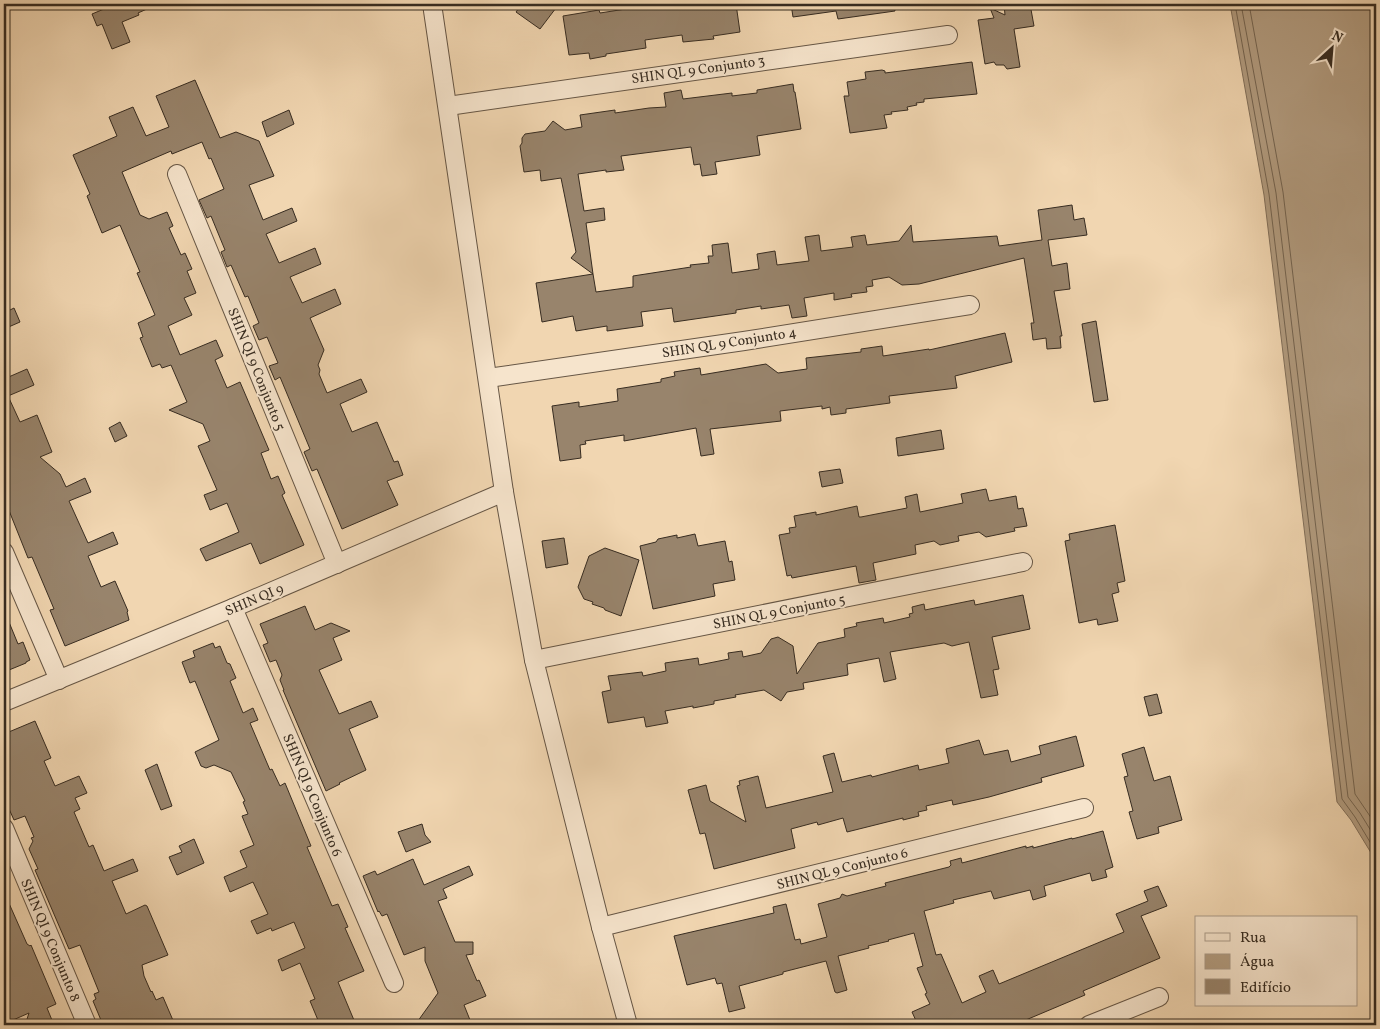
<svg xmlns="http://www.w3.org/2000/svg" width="1380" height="1029" font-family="Vollkorn,serif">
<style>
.water{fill:#b29c80;stroke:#816f5a}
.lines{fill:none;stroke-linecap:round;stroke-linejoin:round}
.shore{stroke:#746450;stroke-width:1}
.building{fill:#98846c;stroke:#372c21}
.minor-casing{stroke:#665645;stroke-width:20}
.minor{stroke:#f6e4cc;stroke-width:18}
.labels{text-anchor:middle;stroke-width:4;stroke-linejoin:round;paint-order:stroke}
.street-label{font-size:14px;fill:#372c21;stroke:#f6e4cc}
</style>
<rect width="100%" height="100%" fill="#f1d6b1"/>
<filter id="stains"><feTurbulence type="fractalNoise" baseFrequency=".004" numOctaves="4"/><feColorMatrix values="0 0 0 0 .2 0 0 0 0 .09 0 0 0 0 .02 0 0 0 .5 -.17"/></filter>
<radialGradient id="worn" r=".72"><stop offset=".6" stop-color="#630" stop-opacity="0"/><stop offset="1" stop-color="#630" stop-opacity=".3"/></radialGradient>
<!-- water -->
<path class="water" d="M1230,4H1376V861L1351,820L1337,802L1264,195Z"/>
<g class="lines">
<!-- shore -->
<g class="shore">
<path d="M1235,4L1269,194L1342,799L1355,817L1376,852"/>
<path d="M1241,4L1276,193L1348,797L1360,813L1376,839"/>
<path d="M1249,4L1283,192L1355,794L1376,825"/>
</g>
</g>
<!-- building -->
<g class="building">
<path d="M116,4H158L138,13L139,15L122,22L130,42L112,49L102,24L97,26L92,14Z"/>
<path d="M522,4H559L540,29L516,12Z"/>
<path d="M645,4H736L740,32L713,36L714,39L683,42L682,35L645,40L646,48L606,54V56L590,59L589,53L569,55L563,16L599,10L600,13L645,6Z"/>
<path d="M791,4H894L895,11L838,19L836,11L793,17Z"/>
<path d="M1004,4H1030L1034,26L1014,29L1020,67L1007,69L1004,65H996L994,62L985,64L978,20L994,18L990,8L1005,15Z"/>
<path d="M972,62L977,94L924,99V102L916,103L917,105L907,107L908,110L891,112L892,114L884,115L887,128L850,133L844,96H849L847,82L866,79L865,72L882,70L885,71V73Z"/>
<path d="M195,80L220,138L236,132L259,141L274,176L249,185L263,220L292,208L297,221L266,234L279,263L315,248L321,264L290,277L302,303L335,289L341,304L310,318L324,350L318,365L320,370L319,374L327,393L361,379L367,392L340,404L352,432L377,422L394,462L398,461L403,475L387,481L398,505L342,529L317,469L312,471L304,452L310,449L280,377L275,380L269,366L278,363L267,337L259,340L253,326L259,323L248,296L245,297L231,265L227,267L221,252L225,250L211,216L207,218L199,200L224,189L211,158L209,159L202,142L172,154L171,151L122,172L140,215L149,219L167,212L173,226L169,228L181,255L185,253L192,269L187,271L196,293L184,298L192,315L168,326L180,355L216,340L223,356L215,360L227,388L240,382L269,450L261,453L271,479L278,476L285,493L282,495L304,545L260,564L251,543L206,561L200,549L239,532L227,503L210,510L204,495L217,490L198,446L210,441L203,424L169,410L187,402L171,365L162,368L160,364L152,367L140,338L143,337L138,323L155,315L137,273L140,272L120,225L102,233L87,196L90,194L73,155L117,136L109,117L133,107L146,136L169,127L156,96Z"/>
<path d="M793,84L794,92H795L801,129L757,136L760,155L715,162L717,174L702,176L700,164L694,165L691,147L621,156L624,170L606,172V170L578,174L584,211L604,208L605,220L586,223L593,274L571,258L576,252L561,178L541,181L540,170L524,172L520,146L522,143V138L525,134L545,131L553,121L565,130L582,127L580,115L615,110V113L649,108L666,107L664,93L681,90L683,99L732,93V96L757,93V90Z"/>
<path d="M289,110L294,124L267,137L262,122Z"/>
<path d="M1072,205L1074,220L1084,218L1087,235L1048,240L1052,266L1067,263L1070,289L1054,291L1062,336H1060L1061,348L1047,349L1046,338L1033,340L1031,323H1034L1024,258L919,284L902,285L889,277L872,280L873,286L866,287L867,292L851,294L852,297L834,300V293L804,298L807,316L792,318L789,305L761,309V306L736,310V313L674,322L672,308L641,312L643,326L607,331V326L576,331L573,316L542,322L536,283L593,274L596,292L633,287V276L691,267L690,265L709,263L708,256H713L712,245L728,243L732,273L759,269L757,254L775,251L777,265L809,261L805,237L819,235L821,251L853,247L851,237L865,235L867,245L899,241L911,225L913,242L997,236L999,246L1042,240L1038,210Z"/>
<path d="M14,308L20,322L4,329V313Z"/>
<path d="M1096,321L1108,400L1094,402L1082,324Z"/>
<path d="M1005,333L1012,362L955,376L957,388L889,396L890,403L846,409V413L831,415L830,407L822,409V406L780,411L781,421L710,429L714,454L701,456L696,428L624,441V435L585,441L586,444L580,445L581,458L560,461L552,406L579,402V407L618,401L617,389L661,382V379L675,376L674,372L700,368L701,375L766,364L778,373L807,369L806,358L861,352V349L882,346L883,356L929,349V350Z"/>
<path d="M27,369L34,385L8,396L20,422L37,415L52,452L40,457L60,474L66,487L85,478L91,492L69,501L88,543L113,532L118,544L88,556L101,587L115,581L128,611L127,612L129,620L65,646L50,610L54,609L32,557L28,558L4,498V379Z"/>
<path d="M120,422L127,436L115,442L109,428Z"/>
<path d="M941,430L944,449L898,456L896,438Z"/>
<path d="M840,469L843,483L822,487L819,472Z"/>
<path d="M986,489L989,501L1016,496L1018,509L1023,508L1027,526L1014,528L1015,531L986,537L979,532L958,536L959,541L940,545L934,541L915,545L916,554L873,563L876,580L859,583L856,566L792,578L791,575L787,576L779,535L790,533L789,528L796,527L794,516L816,512V515L857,506L859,517H861L907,508L905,497L917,494L920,512L963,503L961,494Z"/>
<path d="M1115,525L1125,581L1117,583L1119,592L1112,594L1118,621L1098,625L1097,619L1079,623L1065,541L1070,540L1069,534Z"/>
<path d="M695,534L698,546L725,541L729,562L732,561L735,580L713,584L715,596L653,609L640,546L656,542L658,539L677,535V538Z"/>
<path d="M564,538L568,564L546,568L542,541Z"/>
<path d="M605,548L639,560L621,616L605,610L604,608L592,604L593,602L584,599L578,587L589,556Z"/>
<path d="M1023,595L1030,629L992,637L999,669L993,670L998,695L981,698L969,642L952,646L944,643L890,652L896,679L884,682L879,658L847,664L848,675L803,683L804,689L787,692L781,701L764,690L735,695L736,697L714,701V704L693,708V706L665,711L668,723L646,727L644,717L608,723L602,692L611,690L608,676L642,672L643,676L666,671L665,663L698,658L699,665L729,659L728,653L742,651L743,657L761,653L771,639L778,637L793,646L797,674L818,643L845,637L844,629L857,626L856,623L883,618L884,623L910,617L909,614L913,613L912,607L924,604L925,610L974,600L975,605Z"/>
<path d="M305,606L315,630L331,623L350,631L333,638L342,660L319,670L339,714L371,701L378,717L349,729L366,770L339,783L340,784L326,791L283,690H284L280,680L282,675L276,660L270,662L263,645L268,643L260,624Z"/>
<path d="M4,610L18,644L23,642L30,660L26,662V663L9,670L4,657Z"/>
<path d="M213,643L215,648L220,646L227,663L230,664L236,678L230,681L243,713L253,708L258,720L250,723L270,770L272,769L280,786L285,783L311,846L307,847L332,906L338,904L348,927L345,928L364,971L338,982L356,1025H320L310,1001L315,999L300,963L282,971L278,960L305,948L294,922L272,931L271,928L257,934L251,921L268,914L253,882L230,892L224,877L247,867L240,851L254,845L242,816L248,814L243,802L245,801L231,772L214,765L206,768L201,766L195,752L219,740L195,681L190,683L182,662L195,657L193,651Z"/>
<path d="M1157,694L1162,713L1149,716L1144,697Z"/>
<path d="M35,721L51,758L44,761L55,786L79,776L87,793L75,798L80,809L74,812L89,847L93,845L104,871L133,859L138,871L112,881L126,914L145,905L147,906L168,955L142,965L144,976L151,992L152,991L156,1000L163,997L175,1025H103L93,1001L96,999L94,994L99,992L80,945L69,949L35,870L38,869L29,849L33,841L31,838L34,837L25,816L14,820L5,800L7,799L4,791V786L9,783L4,772V734Z"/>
<path d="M1076,736L1084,766L1041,778L1042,782L989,797L953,805L952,800L926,806L927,810L918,812L919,816L903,820V818L847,832L843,818L818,825L817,822L791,829L795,848L714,869L705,833L700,834L688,790L706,785L710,801L746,822L737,786L740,785L739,781L758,776L766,808L833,792L823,756L834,753L842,782L871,775L872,777L918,765L919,770L949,763L946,749L979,740L984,755L1008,750L1011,762L1041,754L1039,746Z"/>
<path d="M1144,747L1154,781L1170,776L1182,820L1158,827L1159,833L1137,839L1129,812L1133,811L1124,777L1128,776L1122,754Z"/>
<path d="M157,764L172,806L161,810L145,770Z"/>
<path d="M422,824L425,835L431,842L406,852L398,832Z"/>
<path d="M1103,831L1113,867L1105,870L1107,877L1092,881L1090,873L1044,886L1046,896L1033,900L1030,890L994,899L991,891L953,900L954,903L924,911L936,955L941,954L962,1003L986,992L979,976L993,970L999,984L1124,932L1116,914L1148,901L1144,891L1158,886L1167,906L1141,916L1160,958L1083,991L1085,995L1014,1025H918L912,1012L930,1004L925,994L927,993L917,968L923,966L914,933L888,940L889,941L868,946L869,948L838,956L847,990L837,993L835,992L826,961L783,972V974L739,986L745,1008L729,1012L722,983L717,984L715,978L687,985L674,936L774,913L773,907L786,904L795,940L800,939L801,944L827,937L818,904L840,898L842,894L847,896L886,886L885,883L949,867L951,865L950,861L961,858L962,863L1026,846V848L1033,846V848L1072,838V839Z"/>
<path d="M194,839L204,863L177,875L169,857L182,852L179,846Z"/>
<path d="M413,859L424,885L469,866L473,875L443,889L447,898L438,901L455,942H473V954L466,955L477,981L479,980L486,996L464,1005L470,1020L466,1025H415L438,993L425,961V947L404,955L387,914L382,916L379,911L378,912L363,876L375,871L377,875Z"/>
<path d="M4,892L27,944L30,946L31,945L56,1004L47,1008L54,1025H25L29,1013L4,1024Z"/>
</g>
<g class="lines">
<!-- minor casing -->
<g class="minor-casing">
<g id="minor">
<path d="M432,4L504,492L534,660L601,927L628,1025"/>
<path d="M448,106L948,35"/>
<path d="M177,174L337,564"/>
<path d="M488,378L744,341L970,305"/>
<path d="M4,552L59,680"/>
<path d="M233,608L394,983"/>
<path d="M534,660L1023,562"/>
<path d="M4,702L233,608L504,492"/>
<path d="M4,828L87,1025"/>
<path d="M601,927L1084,808"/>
<path d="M1089,1025L1159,997"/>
</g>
</g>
<!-- minor -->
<use href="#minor" class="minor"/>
</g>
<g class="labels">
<!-- street labels -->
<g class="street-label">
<text transform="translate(698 69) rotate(-8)" y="5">SHIN QL 9 Conjunto 3</text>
<text transform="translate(729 342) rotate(-9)" y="5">SHIN QL 9 Conjunto 4</text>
<text transform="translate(257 369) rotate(68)" y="5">SHIN QI 9 Conjunto 5</text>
<text transform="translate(254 599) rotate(-23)" y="5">SHIN QI 9</text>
<text transform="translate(779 611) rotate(-11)" y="5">SHIN QL 9 Conjunto 5</text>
<text transform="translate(313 795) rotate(67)" y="5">SHIN QI 9 Conjunto 6</text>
<text transform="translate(842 868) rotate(-14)" y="5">SHIN QL 9 Conjunto 6</text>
<text transform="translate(51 940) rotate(67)" y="5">SHIN QI 9 Conjunto 8</text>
</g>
</g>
<!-- margin -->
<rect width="1380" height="1029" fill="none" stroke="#f1d6b1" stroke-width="20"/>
<rect x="5" y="5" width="1370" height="1019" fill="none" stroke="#372c21" stroke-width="2.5"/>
<rect x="10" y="10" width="1360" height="1009" fill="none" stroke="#372c21"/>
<!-- legend -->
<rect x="1195" y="916" width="162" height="90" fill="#f6e4cc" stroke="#aa9a88"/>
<rect x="1205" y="933" width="25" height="8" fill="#f6e4cc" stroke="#aa9a88"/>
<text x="1240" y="942" font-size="15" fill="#372c21">Rua</text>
<rect x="1205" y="954" width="25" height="15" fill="#b29c80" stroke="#aa9a88"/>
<text x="1240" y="966" font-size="15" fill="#372c21">Água</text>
<rect x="1205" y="979" width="25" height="15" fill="#98846c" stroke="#aa9a88"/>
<text x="1240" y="992" font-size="15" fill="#372c21">Edifício</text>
<!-- north arrow -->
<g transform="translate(1332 48) rotate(26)" stroke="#f6e4cc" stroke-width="4" paint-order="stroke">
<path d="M0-4L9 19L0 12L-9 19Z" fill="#372c21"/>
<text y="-8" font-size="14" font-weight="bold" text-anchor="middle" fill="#372c21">N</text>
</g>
<rect width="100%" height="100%" filter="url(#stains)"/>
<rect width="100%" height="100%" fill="url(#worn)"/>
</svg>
